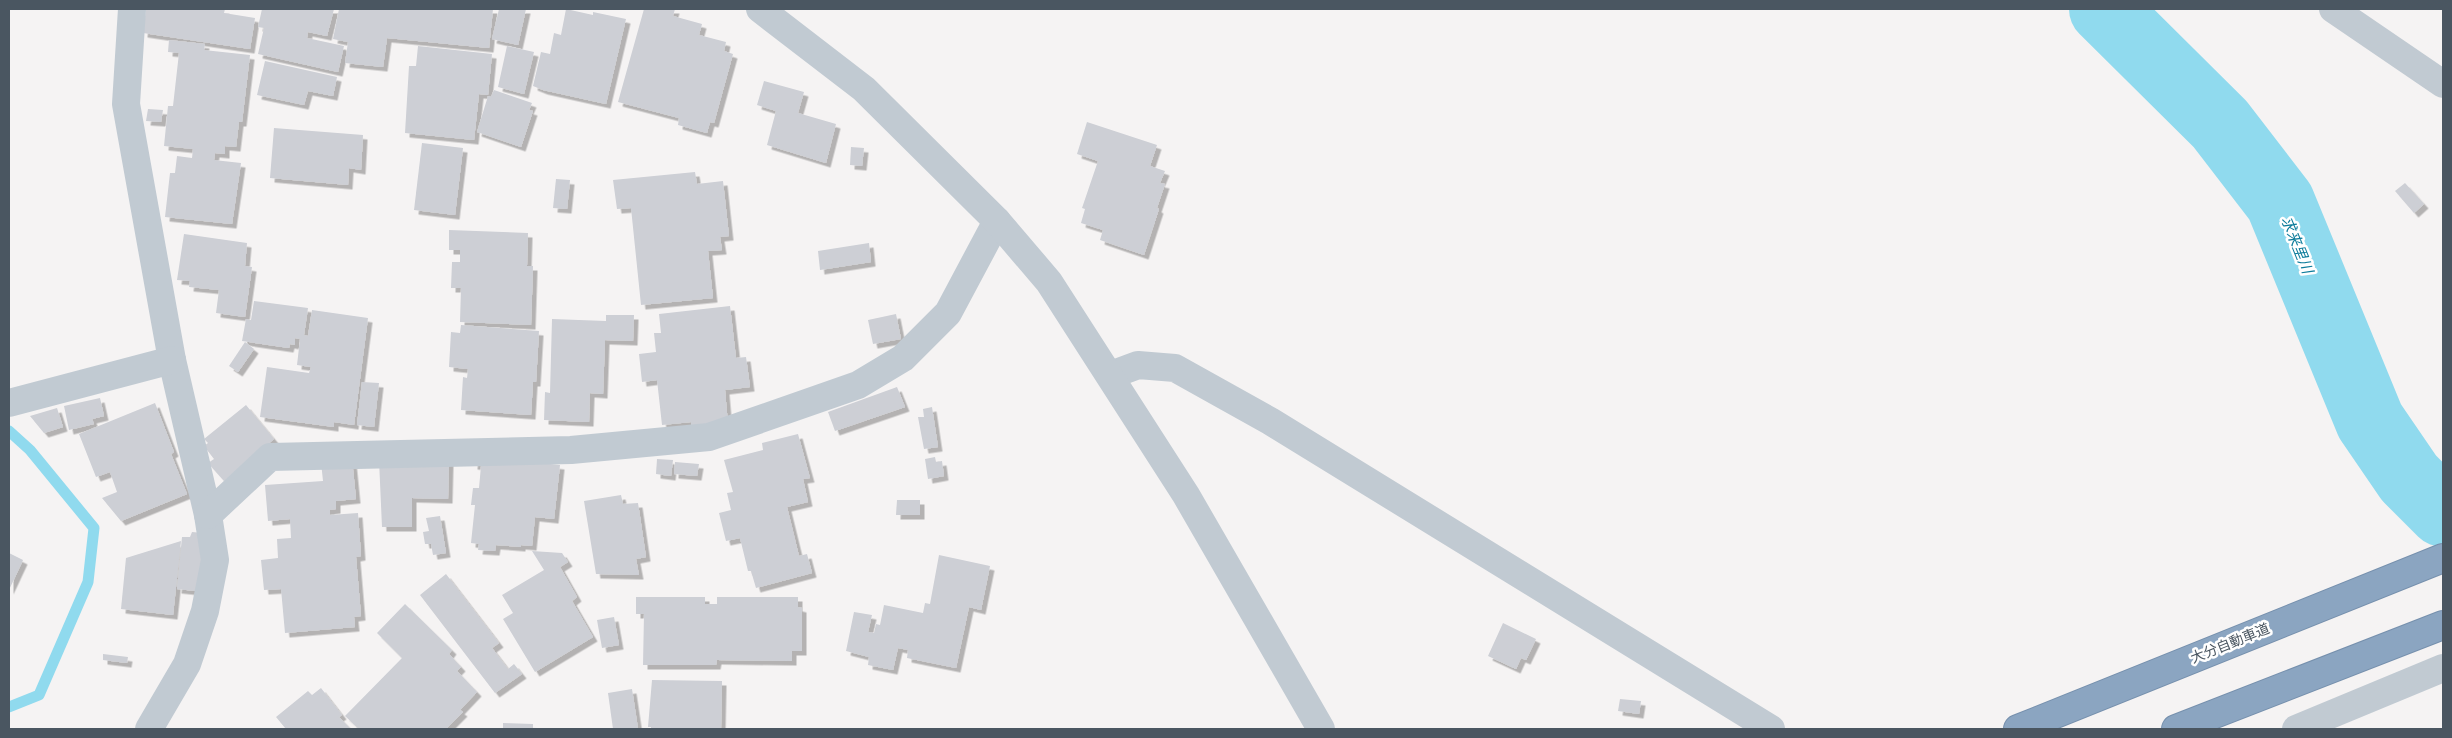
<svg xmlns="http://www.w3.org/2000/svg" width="2452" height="738" font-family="Cabin,'Noto Sans JP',sans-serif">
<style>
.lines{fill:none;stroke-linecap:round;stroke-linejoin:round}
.stream{stroke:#90daee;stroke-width:11}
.river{stroke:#90daee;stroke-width:70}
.building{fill:#cdcfd5;filter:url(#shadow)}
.motorway-casing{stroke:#7690ad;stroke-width:30}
.minor{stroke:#c1cad2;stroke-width:28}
.tertiary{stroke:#c1cad2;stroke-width:28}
.motorway{stroke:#8ba5c1;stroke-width:28}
.labels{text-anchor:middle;stroke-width:5;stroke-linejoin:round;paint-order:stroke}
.street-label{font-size:14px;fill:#4a5661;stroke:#fff}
.water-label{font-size:15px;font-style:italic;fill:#0c7c9b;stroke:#fff}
</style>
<defs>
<filter id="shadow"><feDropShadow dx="4.5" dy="4.5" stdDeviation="0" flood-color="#0004"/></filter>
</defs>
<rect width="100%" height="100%" fill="#f5f3f3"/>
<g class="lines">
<!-- stream -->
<path class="stream" d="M9,431L30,450L94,528L88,582L39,695L9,707"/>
<!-- river -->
<path class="river" d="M2104,9L2220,124L2280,202L2370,421L2409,478L2443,512"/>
</g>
<!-- building -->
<g class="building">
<path d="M146,9H225L224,13L255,18L250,49L143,33Z"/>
<path d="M262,9H334L327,36L308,32L307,38L344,46L338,72L258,54L264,28L258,27Z"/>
<path d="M339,9H493L489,48L387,38L383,67L345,63L348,42L333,39Z"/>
<path d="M499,9H526L518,45L492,39Z"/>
<path d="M566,9L593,15V12L626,19L606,104L543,90L533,86L541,52L550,54L554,33L561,35Z"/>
<path d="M644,9H675L673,16L702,24L699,35L726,42L724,51L733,54L714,123L710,122L707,133L678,125L679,118L618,102Z"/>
<path d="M169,40L205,44L204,50L250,55L242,122H239L236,147L225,146V154L215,153L214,160L241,163L232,224L165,217L170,173H175L177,156L192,158L193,149L164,146L168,106H173L179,53L168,52Z"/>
<path d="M418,46L492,54L488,95L479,94L474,140L405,133L409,66H416Z"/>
<path d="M507,46L534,52L524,94L498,87Z"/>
<path d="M265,61L337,77L333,96L308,91L304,105L257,95Z"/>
<path d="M764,81L804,92L798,113L836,124L826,163L767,145L776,111L757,105Z"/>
<path d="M494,90L532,103L529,110L533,111L521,147L477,132L488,96L491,97Z"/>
<path d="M148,109L163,110L161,122L146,121Z"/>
<path d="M1087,122L1157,145L1150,166L1165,171L1160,183L1165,184L1157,208L1159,209L1144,255L1100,240L1103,230L1081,223L1085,209L1082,208L1098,161L1077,154Z"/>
<path d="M274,128L363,135L361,170L349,168L348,185L270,178Z"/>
<path d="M422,143L463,148L455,215L414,210Z"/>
<path d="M851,147L864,148L862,166L850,165Z"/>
<path d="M695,172L697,184L723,181L729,236L720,237L722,250L708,251L713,298L641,305L631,208L617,209L613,180Z"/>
<path d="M556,179L570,180L567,209L553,208Z"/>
<path d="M2405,183L2424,204L2414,213L2395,191Z"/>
<path d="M449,230L528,233L527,266H533L531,325L460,322L461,288H451L452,262H460V250H449Z"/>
<path d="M184,234L247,243L245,266L252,267L245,317L216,313L219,290L189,287L190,281L177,280Z"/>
<path d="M869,243L871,262L820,270L818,251Z"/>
<path d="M254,301L308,308L304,335L308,336L312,310L368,318L354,425L334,422V427L260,417L267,367L309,373L311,367L297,365L300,339L295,338V345L290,344L289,348L242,341L246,319L251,320Z"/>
<path d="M730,306L736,358L746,357L750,387L725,390L728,424L691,428V422L662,425L657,380L642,382L639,354L656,352L654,333H661L659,314Z"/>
<path d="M896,314L901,339L873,344L868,320Z"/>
<path d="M606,315H634L633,341L605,340L603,394L590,393L589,422L544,420L545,392L550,393L552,319L606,321Z"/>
<path d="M461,325L539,331L536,382H533L531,415L461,410L463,377L467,378L468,369L449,367L451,332L460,333Z"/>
<path d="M245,342L254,349L238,372L229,366Z"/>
<path d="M362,382L379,383L374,427L357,425Z"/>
<path d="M897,387L905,407L835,431L828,412Z"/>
<path d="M100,398L104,416L92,419L94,424L69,430L64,406Z"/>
<path d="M155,403L174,452L171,454L187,494L121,521L102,498L117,492L110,472L96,477L79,434Z"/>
<path d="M246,405L274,439L224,481L208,463L214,459L204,446L208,443L204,439Z"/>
<path d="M932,407L938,447L924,449L918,417H924L923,409Z"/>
<path d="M57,408L63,427L44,433L30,416Z"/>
<path d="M798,434L810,478L803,479L808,502L787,507L799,556L807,554L812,573L756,588L751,571H748L740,538L726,541L719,513L731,510L727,493L733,492L724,460L763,450L762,443Z"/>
<path d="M474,456L560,465L554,519L535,517L532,546L521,545V547L496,545L495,551L478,550L479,544L471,543L475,505H471L473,488H479L481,466L473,465Z"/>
<path d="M935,457L936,462L942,461L944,476L928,479L925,459Z"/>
<path d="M352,459L356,499L336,501V509L330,510V515L358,513L361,556L356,557L361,616L354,617L355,627L285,633L281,589L264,590L261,560L278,558L277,539L291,538L290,519L268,521L265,485L323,481L321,462Z"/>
<path d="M657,459L673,460L671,476L656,474Z"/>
<path d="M379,460H449L448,499L412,498V527H382Z"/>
<path d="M675,462L699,464L697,476L674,474Z"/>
<path d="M621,495L623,504L638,503L646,557L636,559L639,575L596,574L584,501Z"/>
<path d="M897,500H920V515H896Z"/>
<path d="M440,516L446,553L433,555L431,544H425L423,532L429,531L426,518Z"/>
<path d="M192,532L203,533L205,592L177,589L182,537H190Z"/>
<path d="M181,541L173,615L121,609L126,558Z"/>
<path d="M532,551L562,553L568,562L560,567L577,597L572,601L593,637L535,672L503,619L513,613L502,595L544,570Z"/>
<path d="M9,553L23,560L9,590Z"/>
<path d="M939,555L990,566L981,610L969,607L956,668L907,658L908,650L898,648L893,670L868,665L869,657L846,651L854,612L872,615L868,632L874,633L876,624L880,625L884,605L923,613L925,603L930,604Z"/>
<path d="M446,574L499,643L492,648L508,669L514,664L522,674L495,693L420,595Z"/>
<path d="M636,597H705V604H717V597H798V607L802,608V651H792V661L717,660L716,665H643L644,614H636Z"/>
<path d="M405,604L452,650L449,654L461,667L457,671L477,692L460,710L463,712L446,729H359L345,716L402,658L377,633Z"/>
<path d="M614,617L619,645L602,648L597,620Z"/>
<path d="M1503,623L1536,639L1526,660L1521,658L1516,669L1488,656Z"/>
<path d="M103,654L128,657L127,663L103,660Z"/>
<path d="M652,680L722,681L721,729H651V727H648Z"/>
<path d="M321,688L342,715L339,717L351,729H286L276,717L308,691L312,695Z"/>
<path d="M632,689L638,729H613L608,693Z"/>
<path d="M1620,699L1641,701L1639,714L1618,711Z"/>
<path d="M503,723L533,724V729H503Z"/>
</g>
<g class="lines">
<!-- motorway casing -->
<g class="motorway-casing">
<g id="motorway">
<path d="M2018,729L2443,558"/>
<path d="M2176,729L2443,625"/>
</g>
</g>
<!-- minor -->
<g class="minor">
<path d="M132,9L126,104L172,360L208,515L215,560L205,611L187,664L149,729"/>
<path d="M2333,9L2443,84"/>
<path d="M1111,375L1138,365L1175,368L1270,421L1771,729"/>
<path d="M9,403L172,360"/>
<path d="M208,515L270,457L571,450L709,437L858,385L903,358L948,313L997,221"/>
<path d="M2296,729L2443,668"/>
</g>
<!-- tertiary -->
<path class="tertiary" d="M760,9L864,89L997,221L1049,282L1186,495L1321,729"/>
<!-- motorway -->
<use href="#motorway" class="motorway"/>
</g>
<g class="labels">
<!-- street labels -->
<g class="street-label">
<text transform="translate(2230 643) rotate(-22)" y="5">大分自動車道</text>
</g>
<!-- water labels -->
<g class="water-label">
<text transform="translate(2297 245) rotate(68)" y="5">求来里川</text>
</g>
</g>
<!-- border -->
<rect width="2452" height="738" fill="none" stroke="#4a5661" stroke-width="20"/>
</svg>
